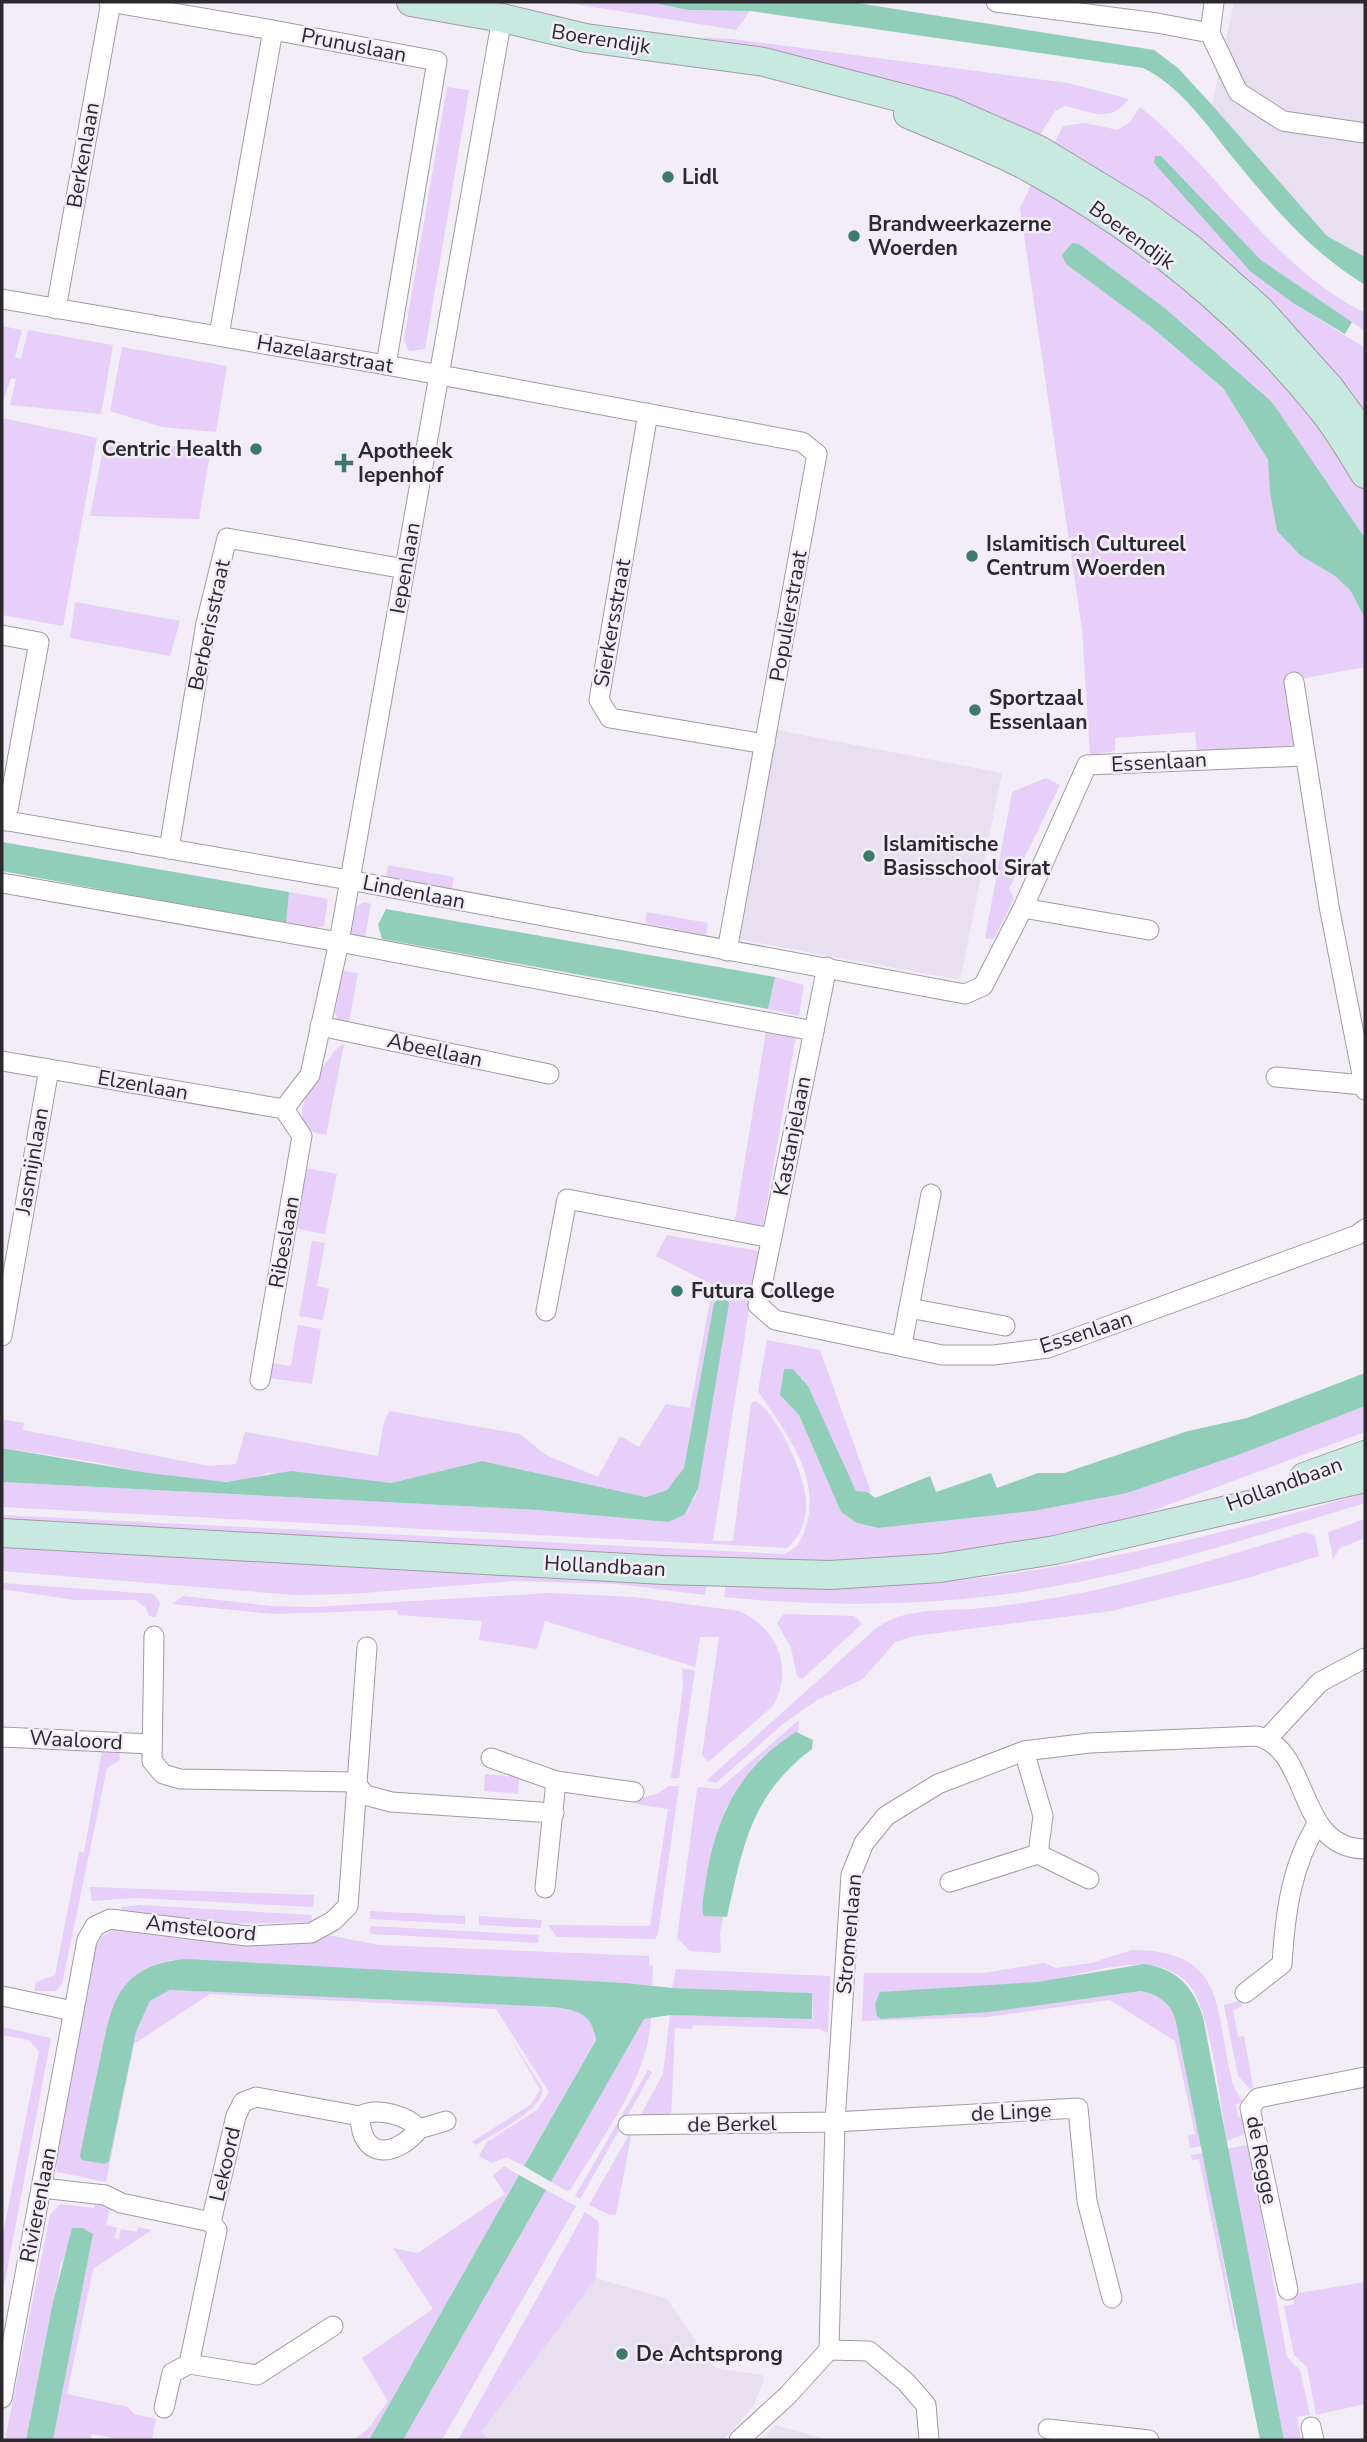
<svg xmlns="http://www.w3.org/2000/svg" width="1367" height="2442" font-family="'Nunito Sans',sans-serif">
<style>
.built{fill:#e8dff0}
.green{fill:#e7cff9}
.water{fill:#91ceb9}
.lines{fill:none;stroke-linecap:round;stroke-linejoin:round}
.street-casing{stroke:#a09ba4;stroke-width:21}
.secondary-casing{stroke:#a09ba4;stroke-width:30}
.street{stroke:#fff;stroke-width:19}
.secondary{stroke:#c8e9e0;stroke-width:28}
.poi-dot{fill:#3d7b68;stroke:#f2edf7;stroke-width:2.5}
.labels{text-anchor:middle;stroke-width:5;stroke-linejoin:round;paint-order:stroke}
.street-label{font-size:21px;fill:#2b292d;stroke:#f2edf7}
.poi-label{font-size:21px;font-weight:bold;fill:#2b292d;stroke:#f2edf7;text-anchor:start}
</style>
<rect width="100%" height="100%" fill="#f2edf7"/>
<!-- built -->
<g class="built">
<path d="M1234,2H1365V257L1327,236L1212,105Z"/>
<path d="M776,730L1002,773L960,980L738,939Z"/>
<path d="M596,2278L667,2299L715,2368L762,2375L764,2380L754,2405L723,2440H490L480,2432Z"/>
<path d="M776,2425L828,2440H761Z"/>
</g>
<!-- green -->
<g class="green">
<path d="M563,2H649L688,10L750,11L736,30Z"/>
<path d="M699,37L733,39L1068,83L1129,99C1108,125 1093,111 1065,106L1055,111L1035,143L961,110L864,73Z"/>
<path d="M447,87L469,90L425,349L409,351L404,339Z"/>
<path d="M1140,107C1220,171 1271,266 1365,313V331L1261,260L1161,156L1251,272L1293,303L1365,348V419L1051,150L1063,126L1085,123L1118,130L1130,122Z"/>
<path d="M1033,181L1102,222L1222,323L1262,361L1302,407L1365,491V538L1272,402L1166,309L1079,244L1150,326L1223,388L1268,460L1270,493L1277,531L1300,555L1335,576L1350,590L1365,618V667L1301,679L1296,745L1197,752L1195,732L1115,738V751L1090,755L1082,629L1020,208Z"/>
<path d="M2,326L22,330L15,357L21,359L28,330L113,345L101,414L10,405L16,379L11,378L2,404Z"/>
<path d="M122,347L227,366L216,432L162,427L110,411Z"/>
<path d="M2,418L97,438L63,626L2,615Z"/>
<path d="M105,439C139,448 176,444 211,449L199,519L90,516Z"/>
<path d="M75,602L180,621L170,656L70,638Z"/>
<path d="M1046,778L1060,785L1009,889L1014,898L994,939L985,938L1012,792Z"/>
<path d="M388,865L454,877L452,889L386,878Z"/>
<path d="M289,892L328,899L324,926L315,928L286,924Z"/>
<path d="M364,902L371,904L364,942L357,941L347,927L350,910Z"/>
<path d="M647,912L708,923L706,935L645,923Z"/>
<path d="M343,971L358,973L348,1027L338,1020L335,1012Z"/>
<path d="M775,977L804,985L799,1016L768,1009Z"/>
<path d="M766,1031L796,1036L762,1231L734,1226Z"/>
<path d="M344,1044L326,1135L315,1133C307,1127 301,1121 302,1110C304,1097 332,1047 344,1044Z"/>
<path d="M306,1168L337,1174L325,1234L294,1228Z"/>
<path d="M667,1235L758,1251L713,1541H733L751,1403L756,1401C779,1417 809,1481 806,1509C805,1525 798,1538 787,1548L2,1507V1482L537,1510L668,1522L695,1498L698,1489L727,1300L716,1299L714,1303L684,1468L667,1490L646,1497L482,1461L391,1483L268,1473C214,1494 148,1472 93,1462C63,1457 32,1452 2,1448V1419L24,1423L23,1430L209,1466L236,1464L245,1432L378,1456L383,1426L389,1411L520,1434L546,1455L598,1477L620,1436L639,1447L666,1404L690,1408L713,1285L656,1256Z"/>
<path d="M312,1241L325,1243L317,1286L329,1289L323,1320L299,1316Z"/>
<path d="M298,1325L321,1329L312,1384L269,1378L272,1363L291,1366Z"/>
<path d="M767,1340L820,1350L871,1492L856,1491L802,1377L780,1395L799,1415L841,1512L857,1523L878,1528L1033,1511L1126,1493L1238,1455L1365,1406V1432L1122,1522L1094,1531L1092,1526L1087,1528L1088,1533L885,1562H770L2,1524V1515L784,1554C796,1549 801,1542 805,1530C823,1477 786,1433 758,1391Z"/>
<path d="M1365,1493V1503C1252,1537 1138,1575 1021,1592C922,1606 823,1607 724,1597L726,1583C785,1585 843,1589 902,1585C1052,1576 1221,1535 1365,1493Z"/>
<path d="M1365,1519V1538L1340,1548L1333,1559L1328,1532Z"/>
<path d="M1305,1532L1315,1536L1319,1556L1244,1579L1111,1611L914,1636L895,1642L863,1679L817,1700L783,1724L716,1783L706,1781L873,1631C900,1608 937,1611 971,1609C1086,1599 1195,1566 1305,1532Z"/>
<path d="M2,1547L707,1583L705,1595L617,1584L512,1581L351,1594L295,1595L2,1571Z"/>
<path d="M2,1583L154,1594L160,1603L156,1617L149,1616L146,1608L136,1600H75L2,1589Z"/>
<path d="M550,1593L634,1597L739,1611C778,1628 795,1670 772,1707L708,1762L702,1755L719,1637H700L695,1667L545,1621L537,1649L479,1640L482,1621L398,1615L397,1610L273,1614L172,1604L183,1596L271,1606L314,1607Z"/>
<path d="M784,1614L854,1616L862,1624L802,1679L797,1676L791,1648L777,1623Z"/>
<path d="M682,1668L695,1671L679,1778H671L683,1686Z"/>
<path d="M799,1720L798,1733L726,1807L709,1864V1916L723,1917L720,1933L721,1953L690,1951L677,1938L697,1790L699,1787L719,1789Z"/>
<path d="M119,1750L120,1760L107,1768L62,1984L55,1991H34L36,1982L55,1975L79,1852H84L102,1751Z"/>
<path d="M485,1774L519,1777L518,1794L484,1791Z"/>
<path d="M669,1786H679L658,1934L655,1939L557,1937L548,1925L650,1926L668,1809L636,1804L640,1798L657,1794Z"/>
<path d="M90,1887L314,1895L313,1907L135,1898L92,1901Z"/>
<path d="M140,1905L312,1915L311,1922L218,1924L121,1911L122,1907Z"/>
<path d="M370,1911L465,1916V1924L370,1919Z"/>
<path d="M479,1916L542,1920L541,1928L479,1925Z"/>
<path d="M371,1926L539,1935L538,1943L373,1934L369,1933Z"/>
<path d="M117,1928L315,1939L328,1935L379,1945L649,1956V1965L653,1966L652,1986L171,1960L127,1984L109,2161L136,2032L150,2001L170,1990L553,2007C577,2010 592,2013 596,2039L524,2166L506,2157L492,2163L479,2156L487,2142L537,2110L549,2092L496,2009L210,1994L134,2044L106,2182L57,2172L55,2161L93,1953L101,1937Z"/>
<path d="M1132,1950C1231,1951 1213,2012 1233,2084C1235,2091 1240,2095 1242,2103L1236,2104L1238,2117L1244,2116L1247,2133L1227,2141C1220,2102 1212,2027 1195,1994C1187,1977 1166,1966 1147,1965C1111,1962 1072,1978 1036,1982C984,1988 932,1990 881,1992L877,2016L881,2019L990,2012L1141,1991C1157,1996 1169,2001 1175,2018L1202,2146L1190,2148L1188,2136L1195,2134L1175,2041L1110,2000L987,2017L862,2021L864,1973H984L1044,1963L1056,1968L1091,1963Z"/>
<path d="M676,1969L830,1976L828,2033L819,2029L693,2025L692,2029L675,2028L671,2119L639,2118L663,2074L670,2015L813,2018L812,1993L672,1988Z"/>
<path d="M1239,2001L1243,2006L1233,2010L1238,2037L1244,2036L1253,2087L1250,2089L1238,2076L1224,2005Z"/>
<path d="M651,2018C648,2080 602,2136 571,2189L567,2191L551,2182L629,2041L644,2019Z"/>
<path d="M2,2027L51,2038L2,2297V2239L39,2051L29,2040L2,2035Z"/>
<path d="M510,2037L542,2087C548,2107 493,2134 476,2145L472,2142L530,2105L540,2090Z"/>
<path d="M648,2070L652,2072L646,2083L580,2199L575,2196Z"/>
<path d="M629,2135L631,2137L616,2214L610,2215L589,2205Z"/>
<path d="M1245,2145L1249,2147L1287,2357L1300,2370L1310,2415L1297,2417L1301,2440H1284L1227,2149Z"/>
<path d="M1203,2153L1236,2330L1234,2331L1199,2159L1192,2160L1191,2155Z"/>
<path d="M504,2166L519,2175L369,2440H353L368,2429L388,2401L362,2358L433,2309L393,2248L418,2253L505,2194L493,2176Z"/>
<path d="M546,2190L576,2206L442,2440H403Z"/>
<path d="M95,2200L111,2205L106,2225L117,2228L115,2238L118,2239L121,2229L137,2232L138,2227L152,2230L93,2269L67,2394L128,2407L134,2414L156,2419L152,2440H122L92,2434L91,2438L99,2440H53L93,2234L83,2228L61,2263L26,2440H5L50,2215L60,2204L94,2208Z"/>
<path d="M585,2212L599,2222L596,2278L481,2432L490,2440H458Z"/>
<path d="M1365,2282V2404L1316,2415L1307,2367L1294,2355L1284,2306L1294,2304L1293,2294Z"/>
</g>
<!-- water -->
<g class="water">
<path d="M649,2H851L1154,50L1178,68L1212,105L1327,236L1365,257V285C1309,250 1275,209 1234,159C1207,126 1182,87 1143,68L750,11L688,10Z"/>
<path d="M1155,156H1161L1261,260L1352,322L1345,334L1293,303L1251,272L1154,163Z"/>
<path d="M1072,243L1079,244L1166,309L1272,402L1365,538V618L1350,590L1335,576L1300,555L1277,531L1270,493L1268,460L1223,388L1150,326L1066,264L1062,255Z"/>
<path d="M2,842L289,892L286,924L2,871Z"/>
<path d="M386,909L775,977L768,1009L382,939L378,925Z"/>
<path d="M722,1295L729,1303L698,1489L684,1515L668,1522L537,1510L2,1482V1448L148,1473L226,1482L291,1471L391,1483L482,1461L646,1497L667,1490L684,1468L714,1303Z"/>
<path d="M784,1369H793L808,1386L856,1491L868,1492L875,1498L930,1476L936,1492L991,1473L997,1488L1038,1473H1064L1188,1431L1247,1418L1365,1373V1406L1238,1455L1127,1493L1033,1511L878,1528L857,1523L841,1512L799,1415L780,1395Z"/>
<path d="M796,1732L813,1740L812,1749C751,1795 743,1846 727,1917L704,1916C700,1907 705,1891 706,1880C716,1816 740,1767 796,1732Z"/>
<path d="M186,1959L625,1983L672,1988L812,1993V2019L670,2015L644,2019L551,2182L524,2166L596,2040C592,2013 577,2010 553,2007L170,1990L150,2001L136,2032L109,2161L105,2164L82,2160L80,2156C86,2126 92,2095 99,2065C111,2007 115,1965 186,1959Z"/>
<path d="M1144,1964C1178,1969 1193,1987 1203,2017L1284,2440H1260L1175,2018C1169,2001 1157,1995 1141,1991L990,2012L881,2019L877,2016L875,2004L880,1992L1037,1982Z"/>
<path d="M519,2175L546,2190L403,2440H369Z"/>
<path d="M72,2228H83L93,2234L53,2440H26L53,2302Z"/>
</g>
<g class="lines">
<!-- street casing -->
<g class="street-casing">
<g id="street">
<path d="M109,2L273,30"/>
<path d="M996,2L1157,23L1210,33"/>
<path d="M1210,33L1238,92L1283,121L1365,133"/>
<path d="M1210,33L1214,2"/>
<path d="M2,299L386,365L802,442L817,454L727,951"/>
<path d="M56,309L111,2"/>
<path d="M219,335L273,30L437,61L386,365"/>
<path d="M648,413L599,700L610,718L765,744"/>
<path d="M2,635L39,642L6,821"/>
<path d="M1294,682L1329,906L1365,1090"/>
<path d="M2,820L349,880L965,994L983,986L1023,908L1087,765L1303,756"/>
<path d="M169,849L206,623L227,538L405,569"/>
<path d="M2,883L339,942L814,1031"/>
<path d="M1023,908L1149,930"/>
<path d="M827,967L758,1305L775,1320L942,1355H994L1048,1348L1357,1235L1365,1229"/>
<path d="M320,1026L549,1074"/>
<path d="M2,1061L284,1109"/>
<path d="M1276,1077L1364,1085"/>
<path d="M284,1109L310,1075L339,942L502,18"/>
<path d="M909,1308L1005,1326"/>
<path d="M546,1311L567,1199L771,1238"/>
<path d="M2,1336L49,1069"/>
<path d="M902,1344L931,1194"/>
<path d="M260,1380L302,1136L284,1109"/>
<path d="M154,1636L152,1761L163,1774L180,1779L355,1782L365,1795L391,1802L554,1813"/>
<path d="M2,1737L151,1744"/>
<path d="M1267,1739L1320,1682L1365,1658"/>
<path d="M491,1758L556,1781L634,1792"/>
<path d="M1038,1854L1089,1879"/>
<path d="M950,1882L1038,1854L1043,1816L1024,1751"/>
<path d="M545,1888L556,1781"/>
<path d="M1245,1993L1282,1964C1285,1915 1291,1865 1318,1823"/>
<path d="M2,1996L73,2011"/>
<path d="M360,2116C361,2161 396,2157 419,2129"/>
<path d="M628,2125L835,2122L1078,2108L1087,2201L1112,2298"/>
<path d="M42,2188L105,2195L121,2203L211,2222L236,2116L243,2102L256,2097L360,2116C377,2107 407,2115 419,2129L446,2121"/>
<path d="M211,2222L217,2230L189,2364L257,2375L333,2326"/>
<path d="M1288,2290L1250,2108L1258,2098L1365,2077"/>
<path d="M829,2350L869,2351L906,2382L926,2405L929,2440"/>
<path d="M2,2398L87,1940L95,1926L110,1919L247,1936L311,1933L333,1921L348,1906L367,1647"/>
<path d="M164,2408L172,2373L189,2364"/>
<path d="M1311,2427L1314,2440"/>
<path d="M1048,2429L1149,2440"/>
<path d="M739,2440L787,2396L829,2350L835,2122L851,1875L864,1843L886,1816L938,1784L1024,1751L1089,1743L1257,1736C1312,1750 1295,1848 1365,1849"/>
</g>
</g>
<!-- secondary casing -->
<g class="secondary-casing">
<g id="secondary">
<path d="M411,2L502,18L586,38L764,62L948,110L1039,150L1141,212L1190,248L1260,310L1329,387L1365,436"/>
<path d="M908,114C949,132 991,147 1030,168C1139,228 1243,310 1321,408C1338,428 1351,452 1365,474"/>
<path d="M1304,1477L1365,1455"/>
<path d="M2,1533L664,1570L830,1575L940,1568L1055,1550L1365,1478"/>
</g>
</g>
<!-- street -->
<use href="#street" class="street"/>
<!-- secondary -->
<use href="#secondary" class="secondary"/>
</g>
<!-- markers -->
<g class="poi-dot">
<circle cx="668" cy="177" r="7"/>
<circle cx="854" cy="236" r="7"/>
<circle cx="256" cy="449" r="7"/>
<path d="M340.5 452.5h7v7h7v7h-7v7h-7v-7h-7v-7h7z"/>
<circle cx="972" cy="556" r="7"/>
<circle cx="975" cy="710" r="7"/>
<circle cx="869" cy="856" r="7"/>
<circle cx="677" cy="1291" r="7"/>
<circle cx="622" cy="2354" r="7"/>
</g>
<g class="labels">
<!-- street labels -->
<g class="street-label">
<text transform="translate(601 39) rotate(9)" y="7">Boerendijk</text>
<text transform="translate(354 45) rotate(11)" y="7">Prunuslaan</text>
<text transform="translate(83 155) rotate(-80)" y="7">Berkenlaan</text>
<text transform="translate(1132 235) rotate(36)" y="7">Boerendijk</text>
<text transform="translate(325 354) rotate(10)" y="7">Hazelaarstraat</text>
<text transform="translate(405 568) rotate(-80)" y="7">Iepenlaan</text>
<text transform="translate(788 616) rotate(-80)" y="7">Populierstraat</text>
<text transform="translate(612 623) rotate(-80)" y="7">Sierkersstraat</text>
<text transform="translate(209 625) rotate(-78)" y="7">Berberisstraat</text>
<text transform="translate(1159 762) rotate(-3)" y="7">Essenlaan</text>
<text transform="translate(414 892) rotate(11)" y="7">Lindenlaan</text>
<text transform="translate(435 1050) rotate(12)" y="7">Abeellaan</text>
<text transform="translate(143 1085) rotate(10)" y="7">Elzenlaan</text>
<text transform="translate(792 1136) rotate(-79)" y="7">Kastanjelaan</text>
<text transform="translate(32 1161) rotate(-80)" y="7">Jasmijnlaan</text>
<text transform="translate(284 1242) rotate(-80)" y="7">Ribeslaan</text>
<text transform="translate(1086 1332) rotate(-18)" y="7">Essenlaan</text>
<text transform="translate(1284 1484) rotate(-20)" y="7">Hollandbaan</text>
<text transform="translate(605 1566) rotate(3)" y="7">Hollandbaan</text>
<text transform="translate(76 1740) rotate(3)" y="7">Waaloord</text>
<text transform="translate(201 1928) rotate(6)" y="7">Amsteloord</text>
<text transform="translate(849 1934) rotate(-85)" y="7">Stromenlaan</text>
<text transform="translate(1011 2112) rotate(-3)" y="7">de Linge</text>
<text transform="translate(732 2124) rotate(-1)" y="7">de Berkel</text>
<text transform="translate(1262 2160) rotate(79)" y="7">de Regge</text>
<text transform="translate(225 2164) rotate(-77)" y="7">Lekoord</text>
<text transform="translate(38 2205) rotate(-79)" y="7">Rivierenlaan</text>
</g>
<!-- poi labels -->
<g class="poi-label">
<text x="682" y="184">Lidl</text>
<text x="868" y="231">Brandweerkazerne<tspan x="868" dy="24">Woerden</tspan></text>
<text x="242" y="456" text-anchor="end">Centric Health</text>
<text x="358" y="458">Apotheek<tspan x="358" dy="24">Iepenhof</tspan></text>
<text x="986" y="551">Islamitisch Cultureel<tspan x="986" dy="24">Centrum Woerden</tspan></text>
<text x="989" y="705">Sportzaal<tspan x="989" dy="24">Essenlaan</tspan></text>
<text x="883" y="851">Islamitische<tspan x="883" dy="24">Basisschool Sirat</tspan></text>
<text x="691" y="1298">Futura College</text>
<text x="636" y="2361">De Achtsprong</text>
</g>
</g>
<!-- border -->
<rect width="1367" height="2442" fill="none" stroke="#2b292d" stroke-width="7"/>
</svg>
